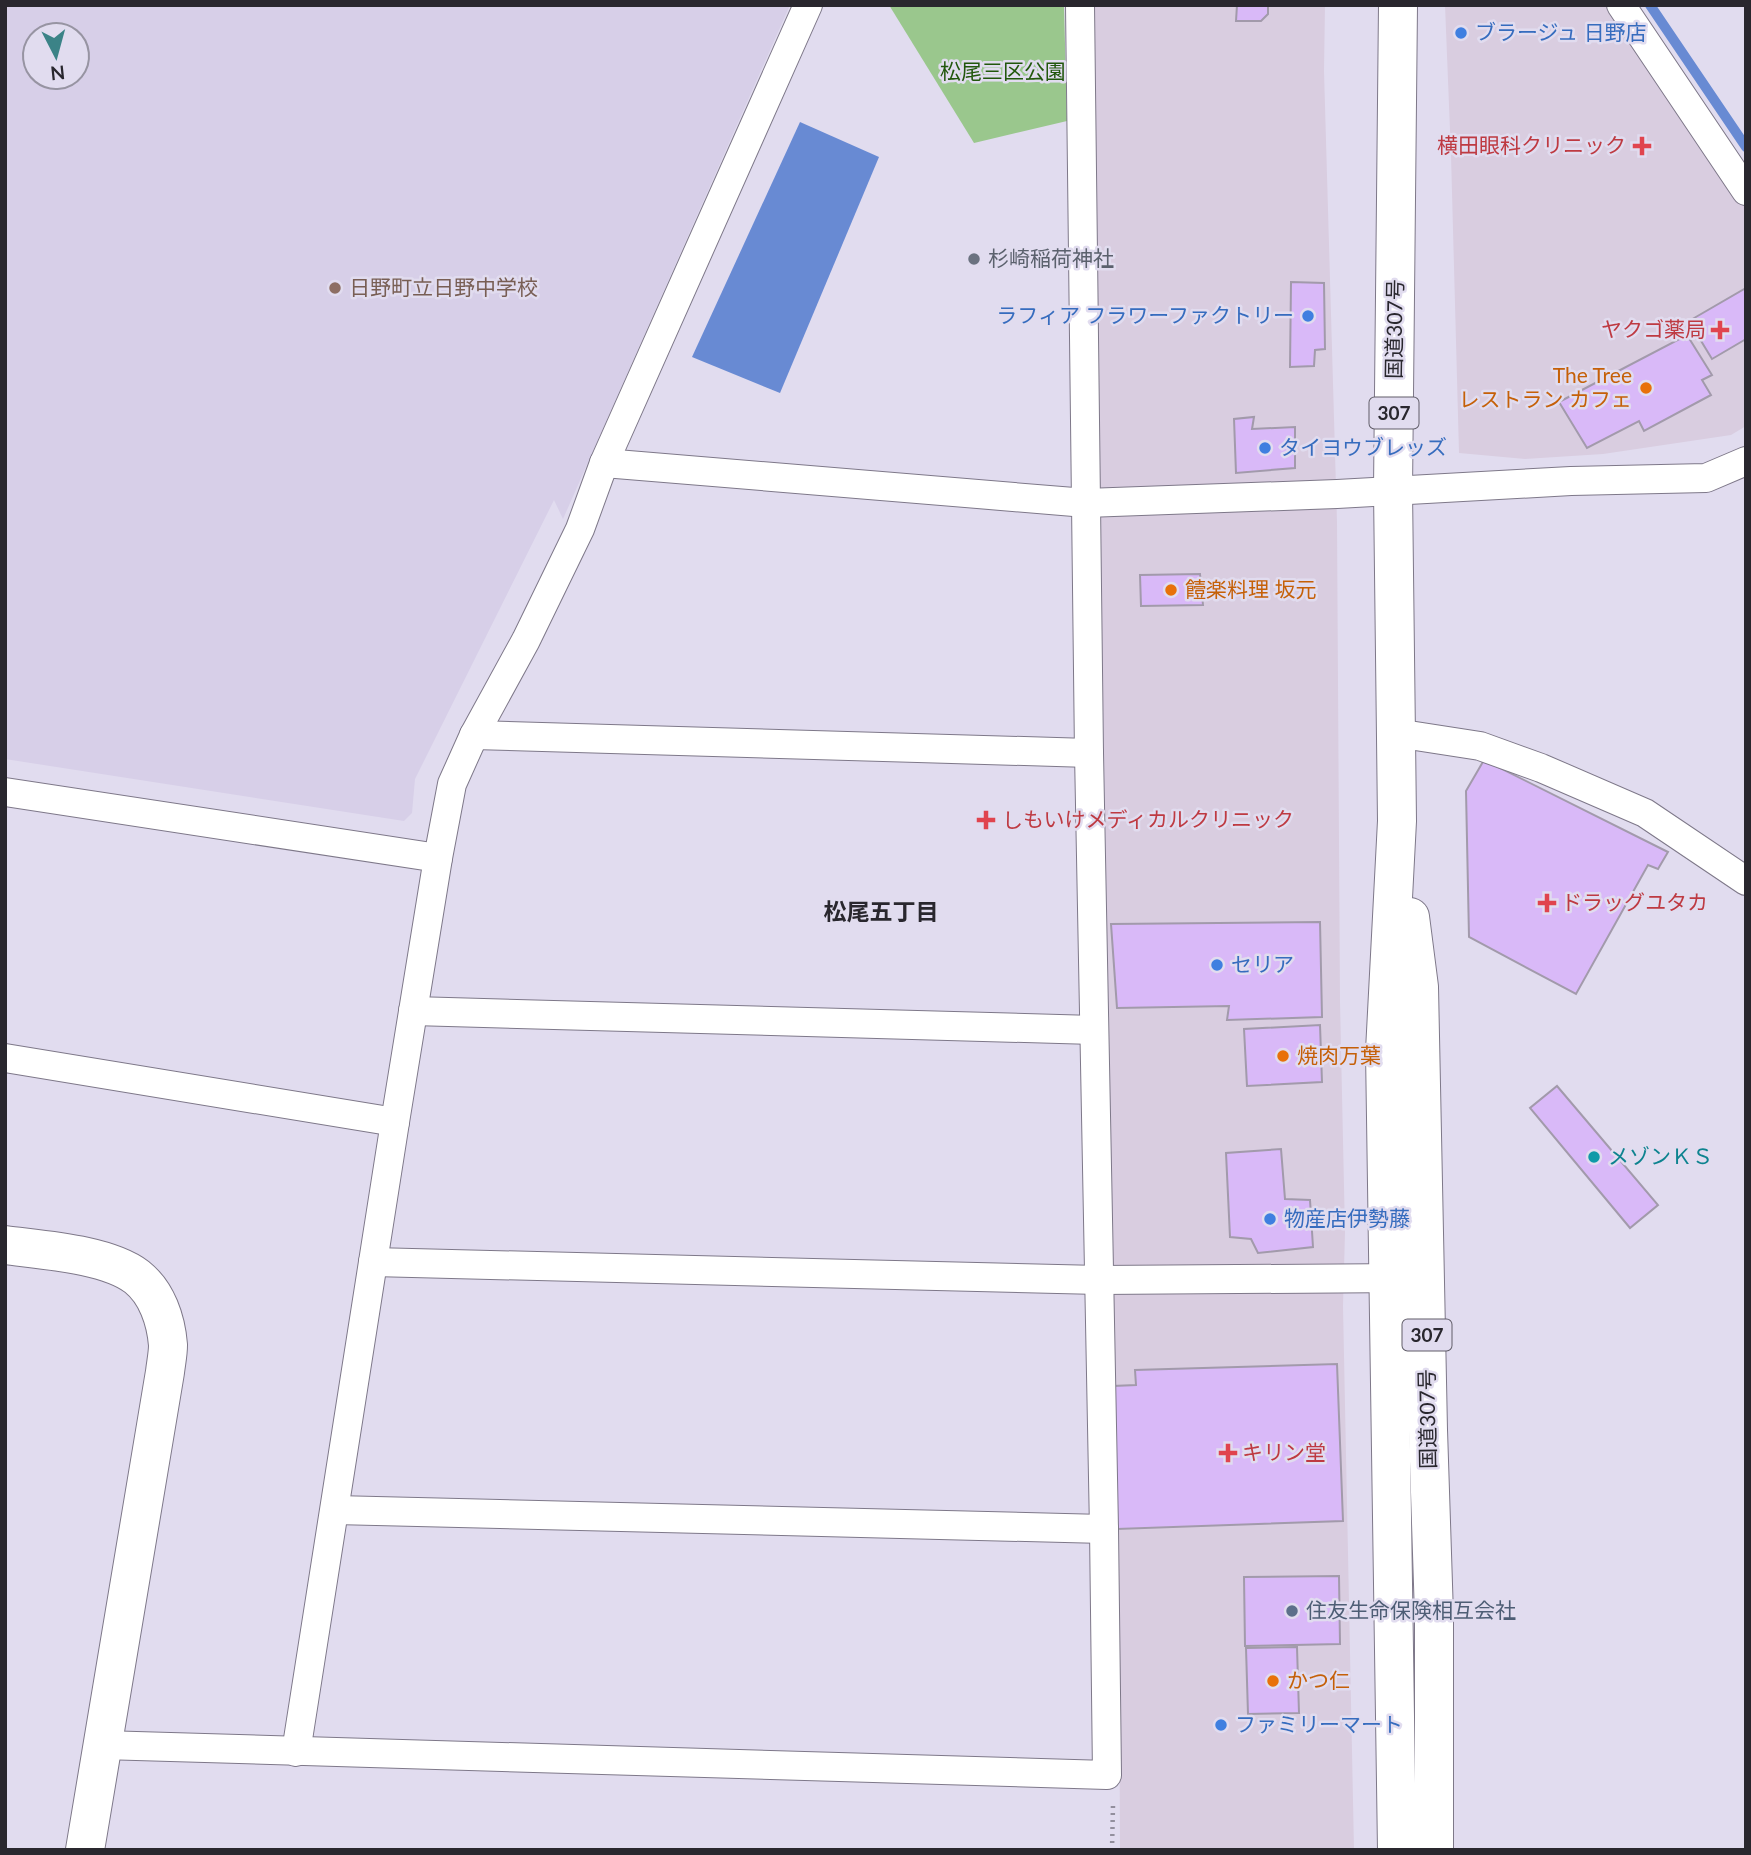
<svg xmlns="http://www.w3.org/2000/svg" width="1751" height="1855" font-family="Lato,'Noto Sans JP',sans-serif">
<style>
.commercial{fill:#d9cde0}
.built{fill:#d7cfe8;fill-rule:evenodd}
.green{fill:#9ac78d}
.water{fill:#688ad3}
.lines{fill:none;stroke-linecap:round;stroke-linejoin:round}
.stream{stroke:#688ad3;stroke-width:10}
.building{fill:#d9b9f8;stroke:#a29aab;stroke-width:2}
.street-casing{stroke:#7e7889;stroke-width:30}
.secondary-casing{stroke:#7e7889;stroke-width:40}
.highway-casing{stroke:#7e7889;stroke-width:40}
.path{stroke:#928f9d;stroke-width:4.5;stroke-dasharray:2 5;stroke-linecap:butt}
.street{stroke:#fff;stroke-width:28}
.secondary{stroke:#fff;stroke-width:38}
.highway{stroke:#fff;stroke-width:38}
.shop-dot{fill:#3f7fe0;stroke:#e1dcef;stroke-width:2.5}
.health-dot{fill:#e0444e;stroke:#e1dcef;stroke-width:2.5}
.worship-dot{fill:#6b7280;stroke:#e1dcef;stroke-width:2.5}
.education-dot{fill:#8d6e63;stroke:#e1dcef;stroke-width:2.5}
.food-dot{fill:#e8710a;stroke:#e1dcef;stroke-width:2.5}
.culture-dot{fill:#0f9aa8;stroke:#e1dcef;stroke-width:2.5}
.service-dot{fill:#5c6f8a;stroke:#e1dcef;stroke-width:2.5}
.labels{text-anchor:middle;stroke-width:5;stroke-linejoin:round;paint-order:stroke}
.shield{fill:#e1dcef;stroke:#605d68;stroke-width:2}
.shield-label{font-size:19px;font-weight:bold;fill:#29272e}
.shop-label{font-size:21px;fill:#366cbe;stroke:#e1dcef;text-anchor:start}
.park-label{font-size:21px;fill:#21570c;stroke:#e1dcef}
.health-label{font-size:21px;fill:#be3a42;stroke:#e1dcef;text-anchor:start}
.worship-label{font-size:21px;fill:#5b616d;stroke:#e1dcef;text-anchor:start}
.education-label{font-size:21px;fill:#785e54;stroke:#e1dcef;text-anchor:start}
.street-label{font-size:21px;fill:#29272e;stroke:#e1dcef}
.food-label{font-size:21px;fill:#c56008;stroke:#e1dcef;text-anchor:start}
.culture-label{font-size:21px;fill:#0d838f;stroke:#e1dcef;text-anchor:start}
.service-label{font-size:21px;fill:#4e5e75;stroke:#e1dcef;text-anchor:start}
.neighbourhood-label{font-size:23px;font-weight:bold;fill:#29272e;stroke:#e1dcef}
</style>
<rect width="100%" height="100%" fill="#e1dcef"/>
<!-- commercial -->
<g class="commercial">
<path d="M1094,5H1325L1324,71L1337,522L1340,1002L1345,1232L1343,1306L1354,1850H1120L1119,1622L1099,470Z"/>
<path d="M1445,5H1610L1746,203V426L1731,435L1603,454L1525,459L1459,453L1451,155Z"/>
</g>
<!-- built -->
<path class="built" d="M5,5H790L563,519L554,500L415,779L412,813L404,821L5,759ZM35,35H77V77H35Z"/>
<!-- green -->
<path class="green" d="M889,5H1064L1067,121L974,143Z"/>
<!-- water -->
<path class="water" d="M800,122L879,157L780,393L692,357Z"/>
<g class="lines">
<!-- stream -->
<path class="stream" d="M1650,5L1746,147"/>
</g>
<!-- building -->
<g class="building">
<path d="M1237,5H1268V14L1261,21H1236Z"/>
<path d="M1291,282L1324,283L1325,349L1315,350L1314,366L1290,367Z"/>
<path d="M1746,288V339L1712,359L1689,321Z"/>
<path d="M1687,335L1712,375L1702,380L1711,395L1644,431L1639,421L1587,448L1559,402Z"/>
<path d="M1254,417L1252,429L1295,427V468L1236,473L1234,419Z"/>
<path d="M1200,574L1203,605L1141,606L1140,575Z"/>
<path d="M1484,760L1668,852L1658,869L1648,865L1576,994L1469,937L1466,791Z"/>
<path d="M1320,922L1322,1017L1227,1020L1229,1006L1117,1008L1111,924Z"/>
<path d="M1320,1025L1322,1082L1247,1086L1244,1029Z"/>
<path d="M1557,1086L1658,1205L1630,1228L1530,1108Z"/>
<path d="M1281,1149L1285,1199L1310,1200L1313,1247L1258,1253L1251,1239L1230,1237L1226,1153Z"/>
<path d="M1337,1364L1343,1521L1117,1529L1113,1386L1136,1385L1135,1370Z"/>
<path d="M1339,1576L1340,1644L1245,1646L1244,1577Z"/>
<path d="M1297,1647L1299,1713L1248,1714L1246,1648Z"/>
</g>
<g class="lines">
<!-- street casing -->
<g class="street-casing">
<g id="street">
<path d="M1621,5L1746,191"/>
<path d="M604,463L1086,503L1337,494L1571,481L1706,478L1746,461"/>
<path d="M1396,733L1480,746L1541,768L1645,813L1746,881"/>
<path d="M474,735L1089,753"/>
<path d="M5,792L438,858"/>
<path d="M413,1011L1094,1030"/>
<path d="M5,1058L395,1122"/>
<path d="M373,1262L1099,1280L1406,1278"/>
<path d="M335,1510L1104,1529"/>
<path d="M102,1745L1107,1775L1104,1529L1089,753L1080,5"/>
<path d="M296,1752L395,1122L438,858L452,784L474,735L526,640L580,529L604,463L808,5"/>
</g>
</g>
<!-- secondary casing -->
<g class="secondary-casing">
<path id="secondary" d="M5,1245C42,1250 107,1254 137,1277C157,1293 166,1320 168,1345C168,1354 166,1363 165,1372L85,1850"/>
</g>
<!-- highway casing -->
<g class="highway-casing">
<g id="highway">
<path d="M1410,917L1419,987L1428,1430L1434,1615V1850"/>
<path d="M1397,1850L1385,1051L1397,821L1393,490L1398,5"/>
</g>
</g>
<!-- path -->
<path class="path" d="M1112,1850L1113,1805"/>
<!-- street -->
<use href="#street" class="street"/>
<!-- secondary -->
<use href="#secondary" class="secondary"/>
<!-- highway -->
<use href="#highway" class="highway"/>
</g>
<!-- markers -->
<g class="shop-dot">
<circle cx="1461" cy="33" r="7"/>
<circle cx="1308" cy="316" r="7"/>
<circle cx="1265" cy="448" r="7"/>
<circle cx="1217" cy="965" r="7"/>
<circle cx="1270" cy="1219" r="7"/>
<circle cx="1221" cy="1725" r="7"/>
</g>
<g class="health-dot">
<path d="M1638.5 135.5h7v7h7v7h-7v7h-7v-7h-7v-7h7z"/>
<path d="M1716.5 319.5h7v7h7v7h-7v7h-7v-7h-7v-7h7z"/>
<path d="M982.5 809.5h7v7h7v7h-7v7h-7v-7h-7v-7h7z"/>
<path d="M1543.5 892.5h7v7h7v7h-7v7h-7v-7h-7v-7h7z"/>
<path d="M1224.5 1442.5h7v7h7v7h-7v7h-7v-7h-7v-7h7z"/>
</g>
<circle class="worship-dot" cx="974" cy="259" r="7"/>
<circle class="education-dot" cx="335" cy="288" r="7"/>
<g class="food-dot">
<circle cx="1646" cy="388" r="7"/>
<circle cx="1171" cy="590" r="7"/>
<circle cx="1283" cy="1056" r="7"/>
<circle cx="1273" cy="1681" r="7"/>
</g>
<circle class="culture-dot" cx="1594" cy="1157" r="7"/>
<circle class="service-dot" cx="1292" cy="1611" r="7"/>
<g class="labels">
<!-- shield labels -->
<g class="shield">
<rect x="1369.5" y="397.5" width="49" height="31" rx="5"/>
<rect x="1402.5" y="1319.5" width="49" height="31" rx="5"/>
</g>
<g class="shield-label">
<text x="1394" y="420">307</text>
<text x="1427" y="1342">307</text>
</g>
<!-- shop labels -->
<g class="shop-label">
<text x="1475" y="40">ブラージュ 日野店</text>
<text x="1294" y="323" text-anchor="end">ラフィア フラワーファクトリー</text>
<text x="1279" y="455">タイヨウブレッズ</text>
<text x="1231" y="972">セリア</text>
<text x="1284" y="1226">物産店伊勢藤</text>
<text x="1235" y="1732">ファミリーマート</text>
</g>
<!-- park labels -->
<g class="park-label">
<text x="1003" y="79">松尾三区公園</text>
</g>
<!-- health labels -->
<g class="health-label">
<text x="1626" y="153" text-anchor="end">横田眼科クリニック</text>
<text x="1706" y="337" text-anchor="end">ヤクゴ薬局</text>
<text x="1002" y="827">しもいけメディカルクリニック</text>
<text x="1561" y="910">ドラッグユタカ</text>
<text x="1242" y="1460">キリン堂</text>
</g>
<!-- worship labels -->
<g class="worship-label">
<text x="988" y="266">杉崎稲荷神社</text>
</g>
<!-- education labels -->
<g class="education-label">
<text x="349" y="295">日野町立日野中学校</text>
</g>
<!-- street labels -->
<g class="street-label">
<text transform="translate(1395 329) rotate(-89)" y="7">国道307号</text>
<text transform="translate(1428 1419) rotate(-91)" y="7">国道307号</text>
</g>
<!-- food labels -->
<g class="food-label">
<text x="1632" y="383" text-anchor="end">The Tree<tspan x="1632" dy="24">レストラン カフェ</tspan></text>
<text x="1185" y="597">饐楽料理 坂元</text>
<text x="1297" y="1063">焼肉万葉</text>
<text x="1287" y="1688">かつ仁</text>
</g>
<!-- culture labels -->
<g class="culture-label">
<text x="1608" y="1164">メゾンＫＳ</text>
</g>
<!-- service labels -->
<g class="service-label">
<text x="1306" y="1618">住友生命保険相互会社</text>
</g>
<!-- neighbourhood labels -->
<g class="neighbourhood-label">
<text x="881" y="920">松尾五丁目</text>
</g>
</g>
<!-- border -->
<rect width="1751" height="1855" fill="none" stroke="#29272e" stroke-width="14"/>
<!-- north arrow -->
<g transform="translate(56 56) rotate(174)"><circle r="33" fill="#e1dcef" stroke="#9794a2" stroke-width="2"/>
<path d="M0-5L12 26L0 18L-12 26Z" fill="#3b8387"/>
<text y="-10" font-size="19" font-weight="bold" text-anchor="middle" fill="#29272e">N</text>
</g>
</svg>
